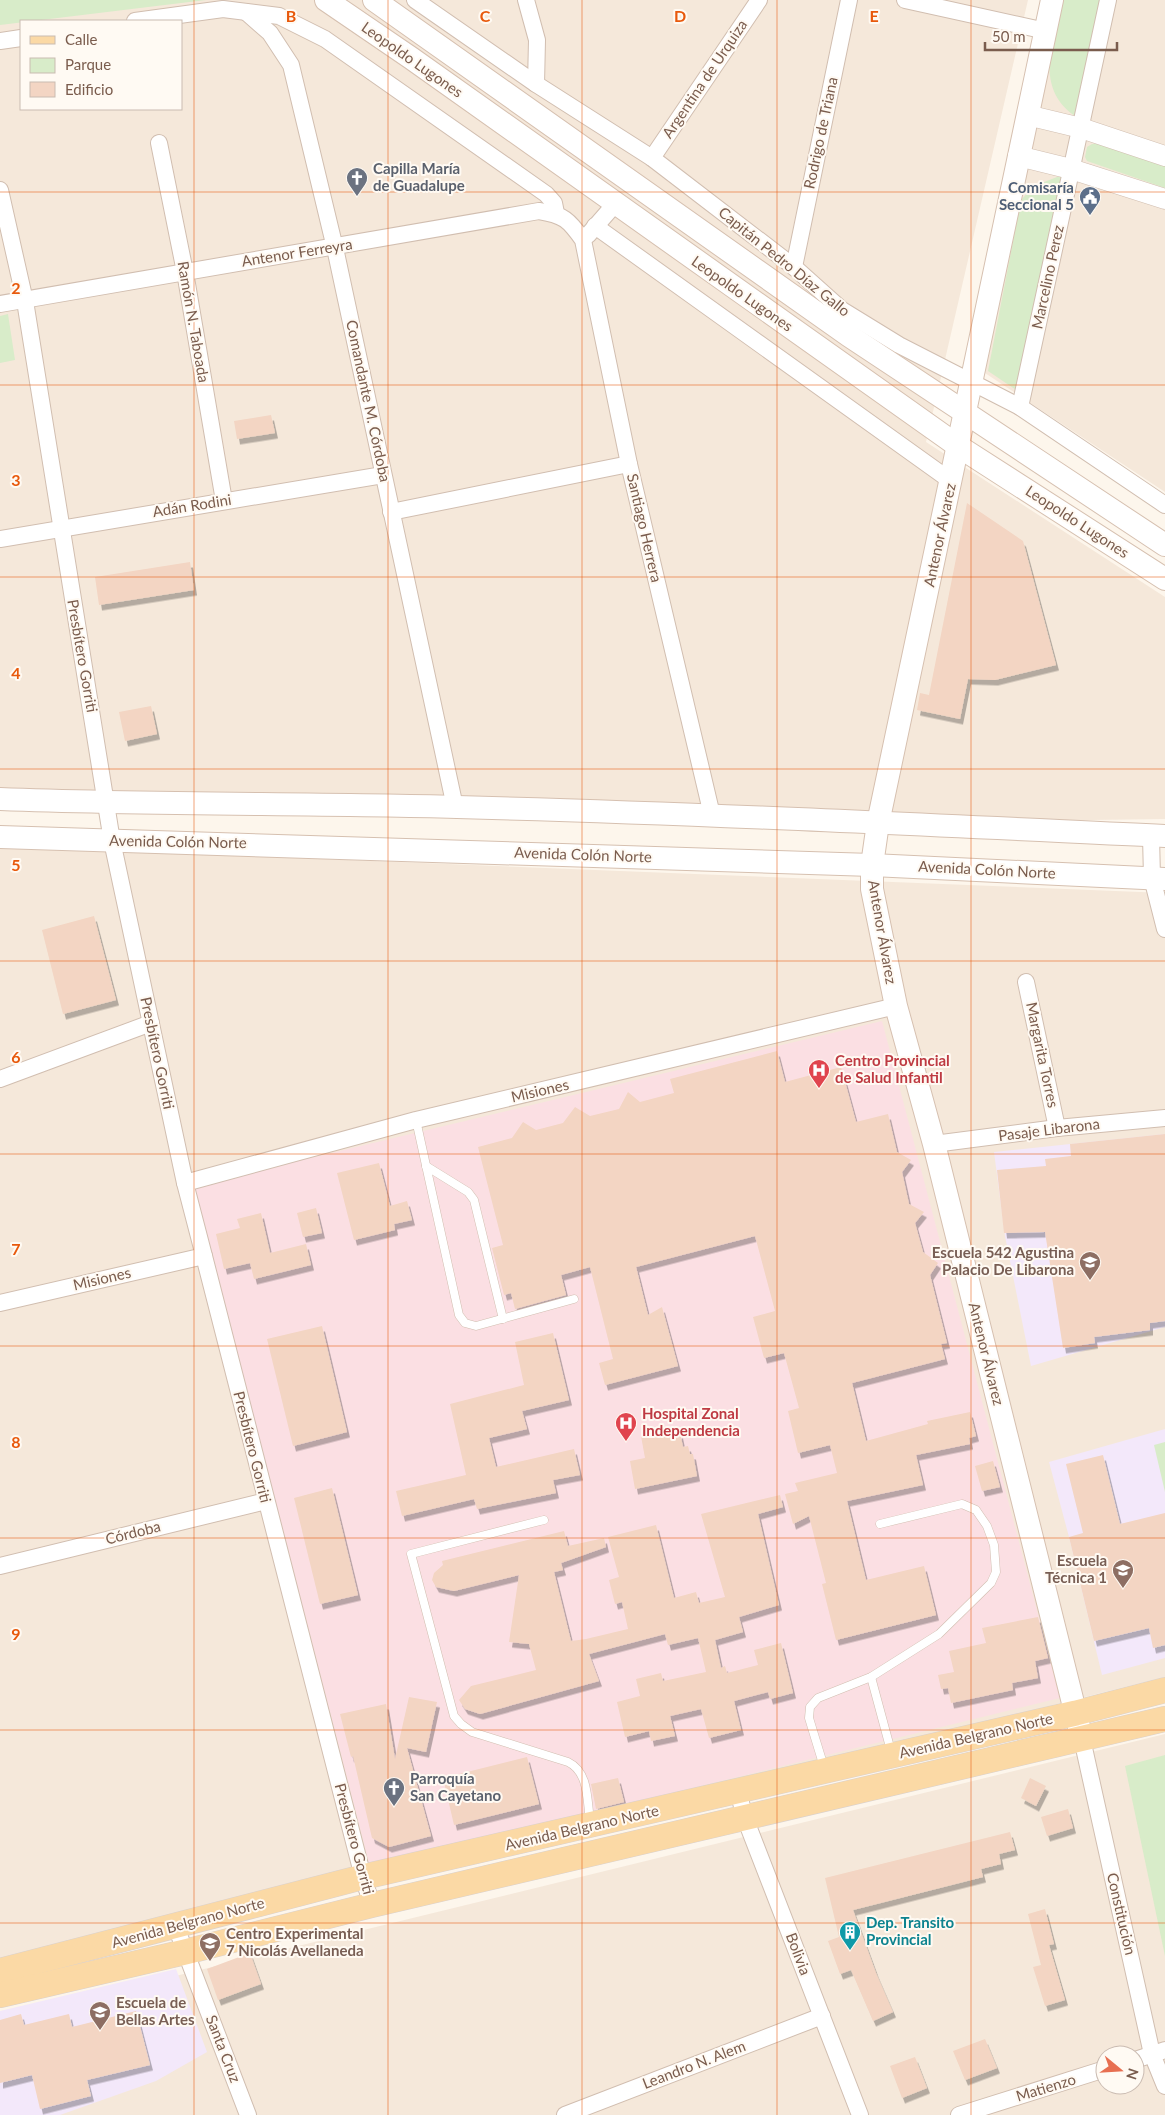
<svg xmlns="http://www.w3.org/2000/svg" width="1165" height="2115" font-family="Lato,sans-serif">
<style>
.residential{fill:#f5e8da;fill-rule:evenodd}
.education{fill:#f3e8fa}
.medical{fill:#fbdfe3}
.green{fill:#d8ecc9}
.building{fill:#f3d5c3;filter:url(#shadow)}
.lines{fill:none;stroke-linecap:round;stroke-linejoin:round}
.service-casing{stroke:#d1beb0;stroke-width:9}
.minor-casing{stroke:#d1beb0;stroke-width:18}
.tertiary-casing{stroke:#d1beb0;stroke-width:21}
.secondary-casing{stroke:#d6c0b0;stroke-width:24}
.primary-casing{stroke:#dad1cd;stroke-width:26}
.service{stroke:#fff;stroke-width:8}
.minor{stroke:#fff;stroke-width:16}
.tertiary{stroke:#fff;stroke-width:20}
.secondary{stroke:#fff;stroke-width:22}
.primary{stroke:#fbd9a5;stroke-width:25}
.grid{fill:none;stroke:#e8590c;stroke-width:1;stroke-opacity:0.55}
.labels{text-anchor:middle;stroke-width:4;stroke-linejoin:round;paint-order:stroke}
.street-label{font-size:15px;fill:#7a5c4d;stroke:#fffaf3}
.worship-label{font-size:15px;font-weight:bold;fill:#5b616d;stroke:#fffaf3;text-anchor:start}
.service-label{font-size:15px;font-weight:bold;fill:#4e5e75;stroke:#fffaf3;text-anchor:end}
.health-label{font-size:15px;font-weight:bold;fill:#be3a42;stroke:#fffaf3;text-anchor:start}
.education-label{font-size:15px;font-weight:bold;fill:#785e54;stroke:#fffaf3;text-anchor:end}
.culture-label{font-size:15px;font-weight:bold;fill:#0d838f;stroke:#fffaf3;text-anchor:start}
.grid-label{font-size:16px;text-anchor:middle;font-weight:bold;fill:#e8590c;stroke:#fffaf3;stroke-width:4;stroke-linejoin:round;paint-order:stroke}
</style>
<defs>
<filter id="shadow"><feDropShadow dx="3" dy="5.5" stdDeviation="0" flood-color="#0004"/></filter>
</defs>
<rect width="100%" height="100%" fill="#fdf6ec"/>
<!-- residential -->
<g class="residential">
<path d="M0,0H1028L926,442L1165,597V819L878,823L0,793ZM21,21H181V109H21Z"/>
<path d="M1061,0H1165V492L985,373Z"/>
<path d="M0,846L1165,893V1677L0,1969Z"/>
<path d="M1165,1734V2115H0V2019ZM1105,2055H1135V2085H1105Z"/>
</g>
<!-- education -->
<g class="education">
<path d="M1165,1134V1327L1031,1366L1005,1236L994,1152Z"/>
<path d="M1165,1429V1658L1102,1675L1069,1537L1049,1462Z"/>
<path d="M176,1969L207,2052L156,2081L60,2115H0V2011Z"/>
</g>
<!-- medical -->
<path class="medical" d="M882,1021L1060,1698L370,1867L194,1186Z"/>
<!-- green -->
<g class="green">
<path d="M0,0H206L0,25Z"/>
<path d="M1060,0H1103L1078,118C1033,90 1053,42 1060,0Z"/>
<path d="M1100,143L1165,165V188L1087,161L1085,157L1087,147L1092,144Z"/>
<path d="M1057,177H1064L1019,392L988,371L1021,200L1034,186Z"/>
<path d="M8,314L15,360L0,363V316Z"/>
<path d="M1165,1442V1492L1154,1445Z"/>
<path d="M1165,1755V1956L1125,1766Z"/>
</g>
<!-- building -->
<g class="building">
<path d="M271,415L275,433L237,439L234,421Z"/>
<path d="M967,503L1023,541L1056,665L995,680L968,679L960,719L917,710L920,693L929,695Z"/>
<path d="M190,562L194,590L99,605L95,577Z"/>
<path d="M151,706L157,734L125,741L119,712Z"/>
<path d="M94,916L116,1000L63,1014L42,930Z"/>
<path d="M777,1051L785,1082L841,1067L856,1122L888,1114L897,1152L911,1160L902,1172L909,1204L924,1212L915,1223L923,1252L938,1263L930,1275L947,1343L941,1344L945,1359L852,1383L866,1441L928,1424L927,1421L970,1412L976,1436L969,1438L970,1444L916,1455L923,1485L847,1501L866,1580L924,1566L936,1615L836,1640L822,1584L826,1583L809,1516L793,1524L785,1494L798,1491L795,1483L837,1473L830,1445L798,1453L788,1411L799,1408L784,1353L764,1358L753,1317L775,1311L755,1236L636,1267L648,1315L662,1307L678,1366L605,1385L599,1363L613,1359L590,1267L561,1275L566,1295L515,1309L511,1293L504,1295L492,1248L503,1245L478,1147L512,1138L523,1122L536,1130L563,1123L575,1107L590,1116L619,1109L628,1092L640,1102L674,1093L670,1079Z"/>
<path d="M1165,1134V1321L1150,1323V1330L1094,1337L1095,1343L1063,1348L1045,1232L1004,1233L997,1170L1046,1166L1045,1159L1071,1156L1070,1144Z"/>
<path d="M379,1163L390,1206L407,1201L412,1220L394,1224L395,1230L354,1240L337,1173Z"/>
<path d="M316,1208L322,1233L303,1237L297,1213Z"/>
<path d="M261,1213L270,1253L306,1244L311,1265L254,1279L250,1263L224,1269L216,1234L240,1228L237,1219Z"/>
<path d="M322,1326L347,1432L293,1446L267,1339Z"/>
<path d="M553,1333L569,1400L522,1411L527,1429L489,1438L496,1467L574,1449L580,1475L553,1480L556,1493L477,1509L474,1499L402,1516L396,1491L466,1475L450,1404L524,1385L515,1342Z"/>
<path d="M669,1430L670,1435L680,1433L683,1447L688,1446L690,1454H693L697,1476L635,1489L630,1461L645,1458L641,1436Z"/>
<path d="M1103,1455L1120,1524L1165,1513V1645L1153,1648L1149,1628L1094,1641L1069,1537L1083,1533L1066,1464Z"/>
<path d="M993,1461L1000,1487L982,1491L975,1466Z"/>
<path d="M332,1488L358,1595L320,1604L294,1498Z"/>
<path d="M780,1495L783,1507L758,1514L779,1605L739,1617L743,1632L715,1640L721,1668L725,1666L727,1673L758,1665L754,1650L781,1643L793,1693L770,1699L768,1692L734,1701L741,1730L709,1738L701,1709L670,1716L675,1736L651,1741L649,1731L625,1737L617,1702L640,1696L636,1679L661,1673L663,1681L706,1672L698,1638L668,1645L665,1634L589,1654L599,1681L480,1714L465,1709L459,1700L471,1686L536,1670L529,1644L509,1642L519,1575L454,1591L436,1587L432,1580L434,1573L443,1565L442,1561L564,1531L568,1546L604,1538L606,1547L561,1563L563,1570L554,1572L571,1641L586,1639L628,1629L622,1602L615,1604L609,1580L619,1577L608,1537L656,1525L674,1598L696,1592L699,1603L725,1597L701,1514Z"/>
<path d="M1038,1617L1048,1658L1035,1661L1038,1678L1012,1683L1013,1690L951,1703L948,1688L941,1689L938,1675L954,1672L949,1651L986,1643L982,1628Z"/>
<path d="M409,1697L437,1702L426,1752L407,1748L431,1836L389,1847L372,1838L353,1756L351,1757L340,1714L386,1704L395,1759Z"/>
<path d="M527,1757L539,1804L454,1825L443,1778Z"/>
<path d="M618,1778L624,1802L596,1809L591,1784Z"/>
<path d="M1030,1778L1046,1786L1036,1806L1021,1798Z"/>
<path d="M1068,1809L1073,1828L1047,1836L1041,1817Z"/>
<path d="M1010,1832L1015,1850L999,1854L1001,1864L981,1869L983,1877L853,1910L876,1973L893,2012L873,2021L851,1970L840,1974L828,1941L839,1937L825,1878Z"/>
<path d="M1045,1909L1054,1944L1049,1945L1065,2000L1045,2006L1033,1967L1041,1965L1028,1914Z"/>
<path d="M250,1953L261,1984L218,2000L207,1969Z"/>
<path d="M136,2011L150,2065L87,2080L91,2096L40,2109L32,2075L0,2083V2020L21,2014L24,2025L69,2014L72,2027Z"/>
<path d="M985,2039L997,2068L965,2080L953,2051Z"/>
<path d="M915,2057L927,2088L902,2098L890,2066Z"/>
</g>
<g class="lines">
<!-- service casing -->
<g class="service-casing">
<g id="service">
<path d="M416,1120L459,1315L465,1323L476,1326L574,1299"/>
<path d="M426,1166L468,1192L474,1200L503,1319"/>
<path d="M544,1520L411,1554L454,1716L461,1724L472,1732L568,1762C589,1772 587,1800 590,1821"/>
<path d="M871,1677L891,1751"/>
<path d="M824,1767L809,1718L810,1707L818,1698L871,1677L939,1634L991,1583L996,1572L994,1545L987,1526L976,1510L962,1504L880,1524"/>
</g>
</g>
<!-- minor casing -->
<g class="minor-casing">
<g id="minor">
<path d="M415,0L536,84L652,158L794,267L842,310L899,345L1020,407L1165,505"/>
<path d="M526,0L537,40L536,84"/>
<path d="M905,0L1046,31"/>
<path d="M246,12L270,33L291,65L335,248L455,807"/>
<path d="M135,21L223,9L279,16L325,39L546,194L554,203L556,213"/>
<path d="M0,41L21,38"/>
<path d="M159,143L185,272L224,501"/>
<path d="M652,158L759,0"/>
<path d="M0,190L25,301L112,841L185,1183L204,1256L363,1877L372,1905"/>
<path d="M595,226L951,481"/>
<path d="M588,235L615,204"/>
<path d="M794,267L849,0"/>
<path d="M0,304L539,211C564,215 569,220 583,240L629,464L712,815"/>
<path d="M1020,407L1108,0"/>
<path d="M391,512L629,464"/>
<path d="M0,539L383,475"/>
<path d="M1151,836L1152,878L1165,929"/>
<path d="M1026,982L1057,1128"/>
<path d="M0,1079L151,1023"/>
<path d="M934,1144L1057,1128L1165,1118"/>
<path d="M185,1183L416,1120L896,1006"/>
<path d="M0,1303L204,1256"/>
<path d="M0,1566L266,1501"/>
<path d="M1082,1739L1152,2054L1165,2086"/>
<path d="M738,1791L745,1818L860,2115"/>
<path d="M176,1927L248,2115"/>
<path d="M1135,2060L1165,2050"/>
<path d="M565,2115L822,2016"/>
<path d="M959,2115L1105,2069"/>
</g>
</g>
<!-- tertiary casing -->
<g class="tertiary-casing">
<g id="tertiary">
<path d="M1027,115L1081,128L1165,156"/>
<path d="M1018,156L1071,169L1165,199"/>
</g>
</g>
<!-- secondary casing -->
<g class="secondary-casing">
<g id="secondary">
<path d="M326,0L411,58L958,446L1165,579"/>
<path d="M374,0L848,335L1165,545"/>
<path d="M1052,0L878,823L872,865V889L896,1006L934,1144L1082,1739"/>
<path d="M0,799C152,805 305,803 457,807C693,813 929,825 1165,836"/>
<path d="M0,837L872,865L1165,879"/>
</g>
</g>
<!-- primary casing -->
<g class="primary-casing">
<g id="primary">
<path d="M0,1971L363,1877L1076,1713L1165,1690"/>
<path d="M0,1995L185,1952L372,1905L1165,1719"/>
</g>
</g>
<!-- service -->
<use href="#service" class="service"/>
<!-- minor -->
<use href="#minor" class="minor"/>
<!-- tertiary -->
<use href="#tertiary" class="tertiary"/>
<!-- secondary -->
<use href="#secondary" class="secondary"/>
<!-- primary -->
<use href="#primary" class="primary"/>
</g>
<!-- grid -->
<path class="grid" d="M194,0V2115M388,0V2115M582,0V2115M777,0V2115M971,0V2115M0,192H1165M0,385H1165M0,577H1165M0,769H1165M0,961H1165M0,1154H1165M0,1346H1165M0,1538H1165M0,1730H1165M0,1923H1165"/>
<!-- icons -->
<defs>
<g id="church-pin" transform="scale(1.125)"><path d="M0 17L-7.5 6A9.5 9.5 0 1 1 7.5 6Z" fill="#6b7280" stroke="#fffaf3"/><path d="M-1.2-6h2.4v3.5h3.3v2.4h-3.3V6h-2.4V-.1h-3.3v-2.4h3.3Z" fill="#fff"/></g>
<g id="civic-pin" transform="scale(1.125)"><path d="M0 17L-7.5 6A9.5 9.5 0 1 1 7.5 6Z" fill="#5c6f8a" stroke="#fffaf3"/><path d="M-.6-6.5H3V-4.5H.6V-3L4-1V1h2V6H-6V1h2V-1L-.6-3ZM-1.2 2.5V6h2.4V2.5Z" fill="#fff"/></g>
<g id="hospital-pin" transform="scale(1.125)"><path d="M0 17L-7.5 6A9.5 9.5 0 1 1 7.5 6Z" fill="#e0444e" stroke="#fffaf3"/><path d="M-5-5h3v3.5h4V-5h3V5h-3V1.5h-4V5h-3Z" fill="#fff"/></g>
<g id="school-pin" transform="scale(1.125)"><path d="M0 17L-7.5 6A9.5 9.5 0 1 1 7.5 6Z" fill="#8d6e63" stroke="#fffaf3"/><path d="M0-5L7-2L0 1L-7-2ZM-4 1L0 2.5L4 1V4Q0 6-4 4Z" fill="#fff"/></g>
<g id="building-pin" transform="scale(1.125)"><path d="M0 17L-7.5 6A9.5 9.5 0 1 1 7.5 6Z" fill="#0f9aa8" stroke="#fffaf3"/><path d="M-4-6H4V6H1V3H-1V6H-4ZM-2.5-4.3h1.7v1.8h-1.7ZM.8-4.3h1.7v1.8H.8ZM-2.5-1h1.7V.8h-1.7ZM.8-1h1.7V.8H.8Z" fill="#fff"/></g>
<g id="university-pin" transform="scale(1.125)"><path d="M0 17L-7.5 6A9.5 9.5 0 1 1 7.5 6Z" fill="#8d6e63" stroke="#fffaf3"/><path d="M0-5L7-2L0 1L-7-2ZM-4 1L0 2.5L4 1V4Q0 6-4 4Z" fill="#fff"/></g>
</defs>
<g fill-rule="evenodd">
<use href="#church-pin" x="357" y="178"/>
<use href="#civic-pin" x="1090" y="197"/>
<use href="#hospital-pin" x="819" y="1070"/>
<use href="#school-pin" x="1090" y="1262"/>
<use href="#hospital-pin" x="626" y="1423"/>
<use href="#school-pin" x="1123" y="1570"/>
<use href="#church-pin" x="394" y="1788"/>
<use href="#building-pin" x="850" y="1932"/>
<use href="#school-pin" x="210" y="1943"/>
<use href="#university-pin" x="100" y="2012"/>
</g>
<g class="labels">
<!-- street labels -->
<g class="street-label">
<text transform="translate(412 60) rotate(35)" y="5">Leopoldo Lugones</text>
<text transform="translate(705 79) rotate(-56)" y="5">Argentina de Urquiza</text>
<text transform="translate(821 133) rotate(-78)" y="5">Rodrigo de Triana</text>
<text transform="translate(297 253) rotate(-9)" y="5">Antenor Ferreyra</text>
<text transform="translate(784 262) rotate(39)" y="5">Capitán Pedro Díaz Gallo</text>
<text transform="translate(1048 277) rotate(-78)" y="5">Marcelino Perez</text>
<text transform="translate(742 294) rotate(35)" y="5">Leopoldo Lugones</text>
<text transform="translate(193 322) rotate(80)" y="5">Ramón N. Taboada</text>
<text transform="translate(368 401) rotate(78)" y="5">Comandante M. Córdoba</text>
<text transform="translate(192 506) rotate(-9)" y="5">Adán Rodini</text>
<text transform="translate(1077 522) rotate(33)" y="5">Leopoldo Lugones</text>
<text transform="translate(644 528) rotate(77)" y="5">Santiago Herrera</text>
<text transform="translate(940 535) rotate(-78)" y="5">Antenor Álvarez</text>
<text transform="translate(82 656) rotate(80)" y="5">Presbítero Gorriti</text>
<text transform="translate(178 842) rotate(1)" y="5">Avenida Colón Norte</text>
<text transform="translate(583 855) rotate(2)" y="5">Avenida Colón Norte</text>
<text transform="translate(987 870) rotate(3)" y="5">Avenida Colón Norte</text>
<text transform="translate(882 932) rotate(80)" y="5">Antenor Álvarez</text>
<text transform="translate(157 1053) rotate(78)" y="5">Presbítero Gorriti</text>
<text transform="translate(1042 1055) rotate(78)" y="5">Margarita Torres</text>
<text transform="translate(540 1091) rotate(-13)" y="5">Misiones</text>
<text transform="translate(1049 1130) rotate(-7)" y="5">Pasaje Libarona</text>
<text transform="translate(102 1279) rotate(-13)" y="5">Misiones</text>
<text transform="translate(986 1354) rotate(76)" y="5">Antenor Álvarez</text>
<text transform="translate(252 1447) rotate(76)" y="5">Presbítero Gorriti</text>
<text transform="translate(133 1533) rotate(-14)" y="5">Córdoba</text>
<text transform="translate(976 1736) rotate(-13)" y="5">Avenida Belgrano Norte</text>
<text transform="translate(582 1828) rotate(-13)" y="5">Avenida Belgrano Norte</text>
<text transform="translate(354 1839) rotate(75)" y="5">Presbítero Gorriti</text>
<text transform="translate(1121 1914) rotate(77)" y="5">Constitución</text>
<text transform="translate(188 1923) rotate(-15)" y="5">Avenida Belgrano Norte</text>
<text transform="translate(798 1954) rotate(69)" y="5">Bolivia</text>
<text transform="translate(223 2049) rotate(69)" y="5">Santa Cruz</text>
<text transform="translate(694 2065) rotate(-21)" y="5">Leandro N. Alem</text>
<text transform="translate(1046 2088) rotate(-17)" y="5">Matienzo</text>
</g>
<!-- worship labels -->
<g class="worship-label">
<text x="373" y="174">Capilla María<tspan x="373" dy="17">de Guadalupe</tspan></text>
<text x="410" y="1784">Parroquía<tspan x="410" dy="17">San Cayetano</tspan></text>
</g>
<!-- service labels -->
<g class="service-label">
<text x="1074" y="193">Comisaría<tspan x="1074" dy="17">Seccional 5</tspan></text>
</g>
<!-- health labels -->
<g class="health-label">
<text x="835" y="1066">Centro Provincial<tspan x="835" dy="17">de Salud Infantil</tspan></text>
<text x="642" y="1419">Hospital Zonal<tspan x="642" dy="17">Independencia</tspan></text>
</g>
<!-- education labels -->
<g class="education-label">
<text x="1074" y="1258">Escuela 542 Agustina<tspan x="1074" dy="17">Palacio De Libarona</tspan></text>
<text x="1107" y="1566">Escuela<tspan x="1107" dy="17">Técnica 1</tspan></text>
<text x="226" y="1939" text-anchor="start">Centro Experimental<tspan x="226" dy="17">7 Nicolás Avellaneda</tspan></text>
<text x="116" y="2008" text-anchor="start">Escuela de<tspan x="116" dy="17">Bellas Artes</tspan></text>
</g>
<!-- culture labels -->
<g class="culture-label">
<text x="866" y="1928">Dep. Transito<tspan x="866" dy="17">Provincial</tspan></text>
</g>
</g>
<g class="grid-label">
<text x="291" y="22">B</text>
<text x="485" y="22">C</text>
<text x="680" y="22">D</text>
<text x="874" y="22">E</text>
<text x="16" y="294">2</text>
<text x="16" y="486">3</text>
<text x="16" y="679">4</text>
<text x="16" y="871">5</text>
<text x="16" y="1063">6</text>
<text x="16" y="1255">7</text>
<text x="16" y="1448">8</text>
<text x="16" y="1640">9</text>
</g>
<!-- legend -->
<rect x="20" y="20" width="162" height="90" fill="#fffaf3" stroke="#cabbb1"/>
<rect x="30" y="36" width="25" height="8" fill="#fbd9a5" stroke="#cabbb1"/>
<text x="65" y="45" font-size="15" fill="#7a5c4d">Calle</text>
<rect x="30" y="58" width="25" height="15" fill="#d8ecc9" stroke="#cabbb1"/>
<text x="65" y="70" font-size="15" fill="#7a5c4d">Parque</text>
<rect x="30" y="82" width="25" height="15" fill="#f3d5c3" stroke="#cabbb1"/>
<text x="65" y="95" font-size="15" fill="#7a5c4d">Edificio</text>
<!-- north arrow -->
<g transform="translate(1120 2070) rotate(108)"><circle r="24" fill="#fffaf3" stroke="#cabbb1"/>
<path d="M0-4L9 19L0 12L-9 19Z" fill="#e76f51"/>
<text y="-8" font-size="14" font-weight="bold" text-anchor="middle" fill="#7a5c4d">N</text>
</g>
<!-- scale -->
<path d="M985 42v8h132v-8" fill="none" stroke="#7a5c4d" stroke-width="2.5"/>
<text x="992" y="42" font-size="15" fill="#7a5c4d" stroke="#fffaf3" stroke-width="4" paint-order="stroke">50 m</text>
</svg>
